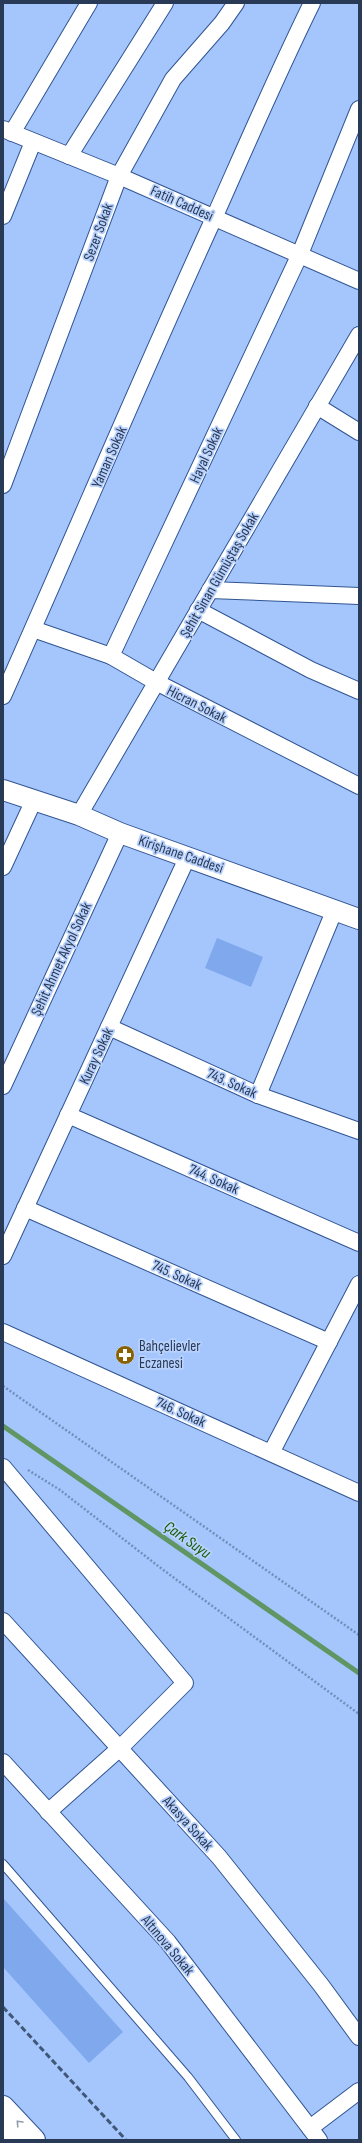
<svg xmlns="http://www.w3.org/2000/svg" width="362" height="2143" font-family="'Sofia Sans Condensed',sans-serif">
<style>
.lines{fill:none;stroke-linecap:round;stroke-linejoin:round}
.stream{stroke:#609663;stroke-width:5}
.building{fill:#80a9ed}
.service-casing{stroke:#315592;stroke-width:10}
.minor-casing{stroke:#315592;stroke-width:18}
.tertiary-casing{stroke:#315592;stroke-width:22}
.secondary-casing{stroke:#315592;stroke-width:24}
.path{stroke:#738eba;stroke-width:2.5;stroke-dasharray:2 2;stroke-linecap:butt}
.service{stroke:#fff;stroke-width:8}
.minor{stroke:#fff;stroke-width:16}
.tertiary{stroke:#fff;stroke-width:20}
.secondary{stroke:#fff;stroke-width:22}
.rail{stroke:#425778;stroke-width:3;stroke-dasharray:6 3;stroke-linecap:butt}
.oneway{stroke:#949caa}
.labels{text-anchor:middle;stroke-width:3.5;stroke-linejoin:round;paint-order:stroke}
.street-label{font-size:15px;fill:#293a56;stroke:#b9d2fd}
.poi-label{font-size:15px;fill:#293a56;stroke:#b9d2fd;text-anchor:start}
.water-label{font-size:16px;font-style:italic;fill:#145b00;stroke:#b9d2fd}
</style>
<rect width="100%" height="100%" fill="#a4c6fd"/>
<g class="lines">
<!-- stream -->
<path class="stream" d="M3,1426L359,1673"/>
</g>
<!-- building -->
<g class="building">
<path d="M217,938L263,957L251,987L205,968Z"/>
<path d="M3,1898L123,2032L89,2063L3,1967Z"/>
</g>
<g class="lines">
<!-- service casing -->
<g class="service-casing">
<path id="service" d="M3,1864L188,2077L236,2140"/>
</g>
<!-- minor casing -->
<g class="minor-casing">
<g id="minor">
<path d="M3,129L119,176L359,281"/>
<path d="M12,133L89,3"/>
<path d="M69,156L165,3"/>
<path d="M3,216L33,142"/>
<path d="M317,406L359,432"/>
<path d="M3,485L119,176L173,79L222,23L236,3"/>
<path d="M210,590L359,596"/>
<path d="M198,610L311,670L359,691"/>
<path d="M33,629L111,656L156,682L359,786"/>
<path d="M111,656L300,254L359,109"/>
<path d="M3,696C74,537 141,377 214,218C246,146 277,74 312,3"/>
<path d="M79,815L359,335"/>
<path d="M3,867L34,800"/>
<path d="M109,1027L258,1095L359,1131"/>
<path d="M3,1086L120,833"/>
<path d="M258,1095L335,909"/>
<path d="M68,1115L359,1243"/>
<path d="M25,1208L329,1342"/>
<path d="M3,1256L188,856"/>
<path d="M3,1332L359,1493"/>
<path d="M271,1453L359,1284"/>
<path d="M3,1467L185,1683L120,1748L48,1812"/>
<path d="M3,1621L219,1857L321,1985L359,2037"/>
<path d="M3,1762L168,1942L319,2140"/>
<path d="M310,2128L359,2091"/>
</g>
</g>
<!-- tertiary casing -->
<g class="tertiary-casing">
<path id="tertiary" d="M3,790L79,815L120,833L359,919"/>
</g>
<!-- secondary casing -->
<g class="secondary-casing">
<g id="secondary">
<path d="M3,2107L34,2140"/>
<path d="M3,2133L10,2140"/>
</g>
</g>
<!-- path -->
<g class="path">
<path d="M3,1386L359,1635"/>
<path d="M28,1470L60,1490L162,1569L359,1714"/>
</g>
<!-- service -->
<use href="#service" class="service"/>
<!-- minor -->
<use href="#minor" class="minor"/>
<!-- tertiary -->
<use href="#tertiary" class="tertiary"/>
<!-- secondary -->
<use href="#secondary" class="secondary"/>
<!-- rail -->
<path class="rail" d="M3,2007L126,2140"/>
</g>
<!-- one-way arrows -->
<defs><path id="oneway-chevron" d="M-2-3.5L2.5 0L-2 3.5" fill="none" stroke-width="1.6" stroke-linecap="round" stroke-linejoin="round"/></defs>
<use class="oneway" href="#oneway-chevron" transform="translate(19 2123) rotate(-133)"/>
<!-- icons -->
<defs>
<g id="pharmacy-disc" transform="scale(1)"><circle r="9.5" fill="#896100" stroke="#b9d2fd"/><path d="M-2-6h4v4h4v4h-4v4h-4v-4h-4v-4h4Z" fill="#fff"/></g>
</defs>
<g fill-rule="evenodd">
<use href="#pharmacy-disc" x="125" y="1355"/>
</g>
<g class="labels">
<!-- street labels -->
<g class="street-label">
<text transform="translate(182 203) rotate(24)" y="5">Fatih Caddesi</text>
<text transform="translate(98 232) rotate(-70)" y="5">Sezer Sokak</text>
<text transform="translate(206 455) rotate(-65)" y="5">Hayal Sokak</text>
<text transform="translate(109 457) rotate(-66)" y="5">Yaman Sokak</text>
<text transform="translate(219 575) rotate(-60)" y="5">Şehit Sinan Gümüştaş Sokak</text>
<text transform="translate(197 704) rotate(27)" y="5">Hicran Sokak</text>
<text transform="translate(181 854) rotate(19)" y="5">Kirişhane Caddesi</text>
<text transform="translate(61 959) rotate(-65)" y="5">Şehit Ahmet Akyol Sokak</text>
<text transform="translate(96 1056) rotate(-65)" y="5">Kuray Sokak</text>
<text transform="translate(232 1083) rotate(24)" y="5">743. Sokak</text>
<text transform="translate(214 1179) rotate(24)" y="5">744. Sokak</text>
<text transform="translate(177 1275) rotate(24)" y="5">745. Sokak</text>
<text transform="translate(181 1412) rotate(24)" y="5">746. Sokak</text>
<text transform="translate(188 1823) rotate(48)" y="5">Akasya Sokak</text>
<text transform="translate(168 1945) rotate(50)" y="5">Altınova Sokak</text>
</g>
<!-- poi labels -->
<g class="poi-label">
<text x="139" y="1351">Bahçelievler<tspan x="139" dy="17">Eczanesi</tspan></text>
</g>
<!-- water labels -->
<g class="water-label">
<text transform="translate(188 1539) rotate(35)" y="6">Çark Suyu</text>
</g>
</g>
<!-- border -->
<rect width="362" height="2143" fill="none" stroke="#293a56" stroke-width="8"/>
</svg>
